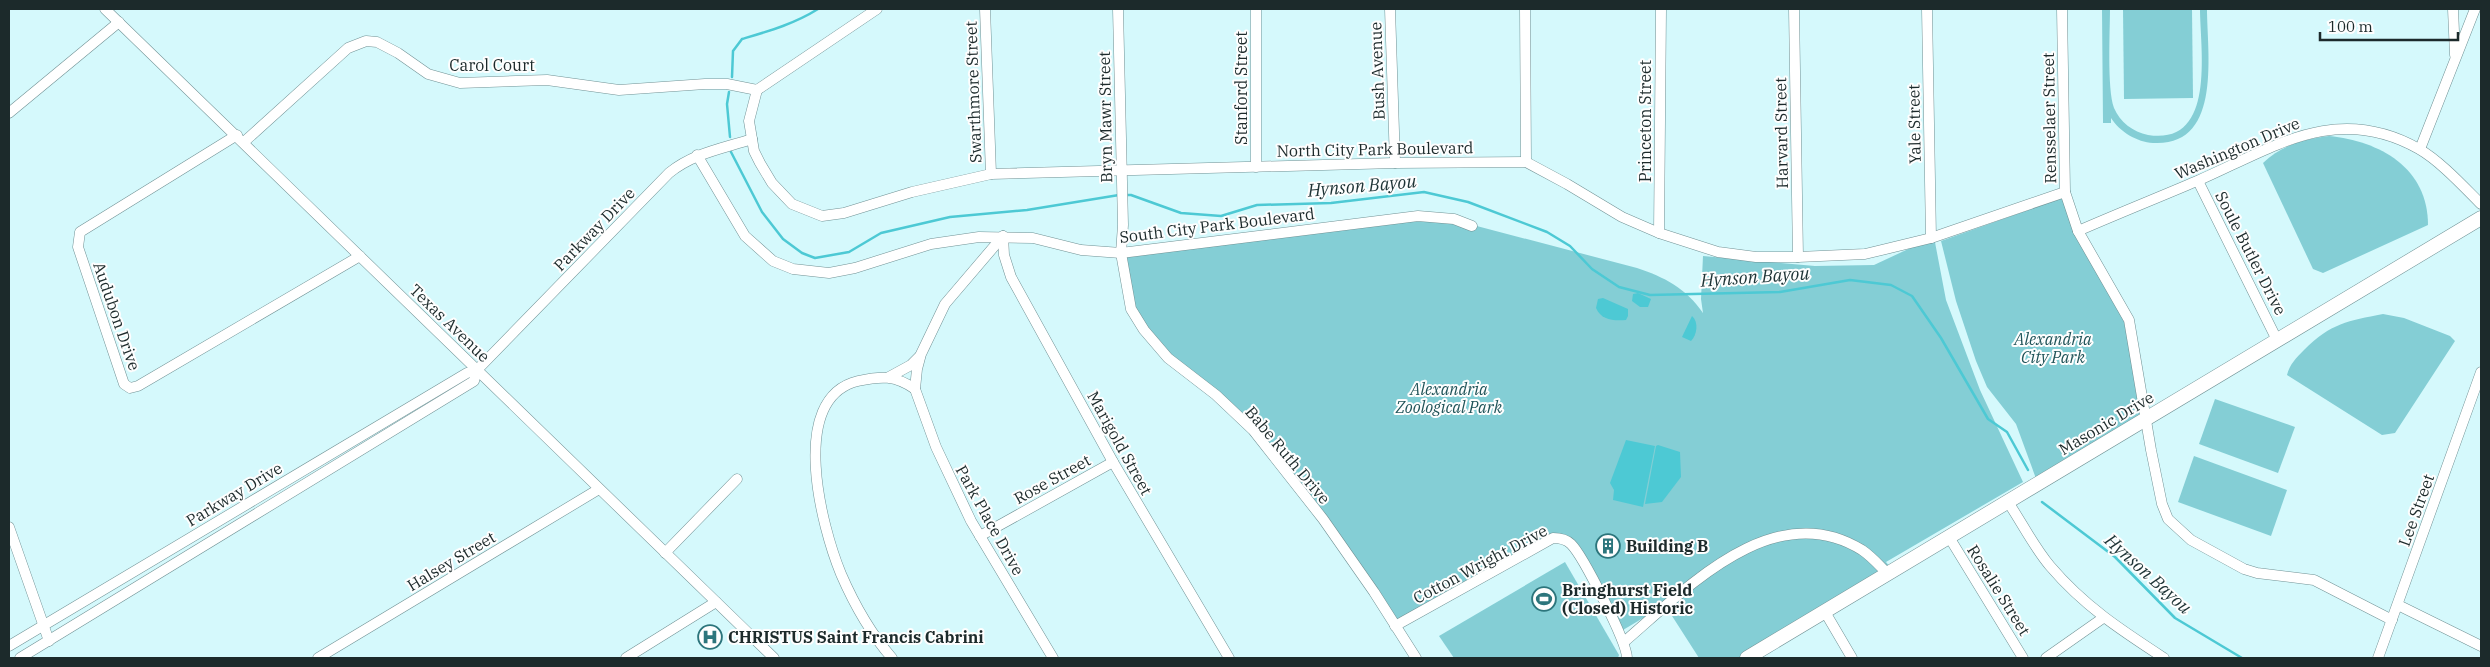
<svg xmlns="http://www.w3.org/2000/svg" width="2490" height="667" font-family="'IBM Plex Serif',serif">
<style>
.green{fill:#84ced5}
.water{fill:#4dc9d4}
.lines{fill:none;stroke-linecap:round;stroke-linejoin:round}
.stream{stroke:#4dc9d4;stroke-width:2.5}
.minor-casing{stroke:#719295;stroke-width:11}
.major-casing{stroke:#719295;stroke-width:15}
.minor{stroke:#fff;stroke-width:10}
.major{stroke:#fff;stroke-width:14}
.labels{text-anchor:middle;stroke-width:4;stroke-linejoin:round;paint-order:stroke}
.street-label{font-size:16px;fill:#1c2a2b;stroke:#fefefe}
.park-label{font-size:16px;font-style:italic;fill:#205459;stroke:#fefefe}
.poi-label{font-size:16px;font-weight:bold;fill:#1c2a2b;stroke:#fefefe;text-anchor:start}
.water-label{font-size:18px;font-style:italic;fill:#1d3335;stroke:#fefefe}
</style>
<rect width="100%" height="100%" fill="#d5f9fc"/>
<!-- green -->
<g class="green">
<path d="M2102,9H2110C2110,32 2107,88 2114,108C2120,122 2133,132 2148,135C2217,146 2200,49 2200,9H2207C2207,53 2223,147 2153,143C2137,142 2120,132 2111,118V123H2103Z"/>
<path d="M2123,9H2192L2193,98L2124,99Z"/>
<path d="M2329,136C2380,141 2428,168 2428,225L2323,273L2313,269L2263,163C2282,145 2304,139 2329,136Z"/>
<path d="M2062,198L2126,321L2146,420L2038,484L2016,424L1987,387L1976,361L1956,301L1941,241Z"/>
<path d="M1454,220L1637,268C1664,277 1686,288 1703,313L1701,299L1703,256L1815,266L1874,265L1934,237L1946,300L1980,390L2023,482L1886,562L1890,567L1745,658H1699L1665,605L1623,630L1577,550L1559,538L1395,625L1254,431L1170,358L1132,308L1125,249L1371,221Z"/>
<path d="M2383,314L2404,318L2450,336L2455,341L2395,433L2382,435L2287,375C2290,364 2296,358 2304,350C2331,323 2348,321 2383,314Z"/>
<path d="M2215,399L2295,427L2278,473L2199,444Z"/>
<path d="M2194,456L2287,490L2271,536L2178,502Z"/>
<path d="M1565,562L1619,655L1618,658H1454L1439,636Z"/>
</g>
<!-- water -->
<g class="water">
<path d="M1638,293L1651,299L1648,307H1640L1632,301L1633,294Z"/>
<path d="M1603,298L1628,309V316L1626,320C1613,321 1601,320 1596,308L1598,299Z"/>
<path d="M1692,316C1699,322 1697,335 1691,341L1682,337Z"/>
<path d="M1626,440L1655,446L1643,507L1613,500L1614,490L1610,483Z"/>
<path d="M1658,445L1680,452L1681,477L1662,502L1645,504L1656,446Z"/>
</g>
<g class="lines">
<!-- stream -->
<g class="stream">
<path d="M732,77L733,51L742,39C769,31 794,24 818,9"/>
<path d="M729,92L727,104L730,137"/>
<path d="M731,152L762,212L783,239L802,253L815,258L849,252L881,233L950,217L1027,210L1119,195"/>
<path d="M1124,195H1131L1181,213L1221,216L1257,205L1331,203L1424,192L1468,202L1547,232L1570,246L1592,269L1619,287L1650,295L1780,292L1850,280L1891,285L1912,296L1941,338L1988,419L2007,432L2028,470"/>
<path d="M2042,502L2115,557L2175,618L2242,658"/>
</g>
<!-- minor casing -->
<g class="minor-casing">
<g id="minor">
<path d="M105,9L774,658"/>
<path d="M985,9L991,174"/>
<path d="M1118,9L1123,225L1121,253L1131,309L1144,330L1168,358L1216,395L1253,430L1323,519L1374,592L1416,658"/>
<path d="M1256,9V167"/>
<path d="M1390,9L1395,163"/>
<path d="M1525,9L1526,162"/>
<path d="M1794,9L1798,257"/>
<path d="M1927,9L1931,238"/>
<path d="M2062,9L2065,192L2078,231L2129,320L2151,450L2162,504L2168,519L2191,540L2244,569L2257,573L2314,580L2392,620"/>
<path d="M2453,9L2455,55"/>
<path d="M757,90L749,121L754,151L760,163L772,183L792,204L822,216L844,213L912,192L991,174L1395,163L1526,162L1567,184L1622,217L1659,233L1718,252L1756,257H1798L1865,254L1931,238L2065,192"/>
<path d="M757,90L877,9"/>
<path d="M9,113L119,22"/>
<path d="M237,135L80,232L78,247L124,384L130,388L138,386L360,256"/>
<path d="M244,142L348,48L366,41L377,42L398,53L428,74L460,83L547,80L619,90L705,84H727L757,90"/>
<path d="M2420,149L2475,9"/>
<path d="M697,155L745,236L773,261L793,269L829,273L855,268L931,244L979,237L1033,238L1081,250L1121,253L1418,216L1454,219L1472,226"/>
<path d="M2198,181L2277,340"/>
<path d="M2078,231C2117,214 2157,198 2197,181C2273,148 2336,102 2419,149C2440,161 2463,186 2481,204"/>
<path d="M1659,233L1661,9"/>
<path d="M1003,236L945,304L921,354L917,369L915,389L936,447L971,521L1053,658"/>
<path d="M1003,236L1004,255L1011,277L1113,462L1229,658"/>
<path d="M889,377L911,365L920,356"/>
<path d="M2008,502C2022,523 2034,547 2050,566C2084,606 2121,630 2164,658"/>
<path d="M9,527L49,641"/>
<path d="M980,536L1113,462"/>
<path d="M1949,537L2023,658"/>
<path d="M665,553L737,479"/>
<path d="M2398,605L2481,646"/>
<path d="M1825,612L1852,658"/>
<path d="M1395,626L1553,538C1560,538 1566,539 1571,544C1583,556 1627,642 1627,658"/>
<path d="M1624,642C1686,589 1774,495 1862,550C1871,556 1879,565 1887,573"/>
<path d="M9,646L467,373L477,370"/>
<path d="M20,658L474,381L477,370L669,173C694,153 721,149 752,139"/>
<path d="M318,658L599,489"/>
<path d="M626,658L716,602"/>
<path d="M892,658C871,634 854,604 841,574C822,528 787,398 858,381C881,376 895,375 915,389"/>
<path d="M2046,658L2103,618"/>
<path d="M2378,658L2481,372"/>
</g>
</g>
<!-- major casing -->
<g class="major-casing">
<path id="major" d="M1747,658L2481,218"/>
</g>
<!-- minor -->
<use href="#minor" class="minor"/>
<!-- major -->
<use href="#major" class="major"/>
</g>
<!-- icons -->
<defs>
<g id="building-ring" transform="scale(1.25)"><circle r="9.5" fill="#fefefe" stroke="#2c757c" stroke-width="1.5"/><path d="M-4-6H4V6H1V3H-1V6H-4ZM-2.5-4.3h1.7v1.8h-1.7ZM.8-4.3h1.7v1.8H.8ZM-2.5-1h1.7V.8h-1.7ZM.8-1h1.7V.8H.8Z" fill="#2c757c"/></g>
<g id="stadium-ring" transform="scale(1.25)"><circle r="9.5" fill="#fefefe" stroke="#2c757c" stroke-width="1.5"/><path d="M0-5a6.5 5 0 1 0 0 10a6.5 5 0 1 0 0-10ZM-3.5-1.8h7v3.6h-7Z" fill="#2c757c"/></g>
<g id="hospital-ring" transform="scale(1.25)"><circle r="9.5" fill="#fefefe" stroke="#2c757c" stroke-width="1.5"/><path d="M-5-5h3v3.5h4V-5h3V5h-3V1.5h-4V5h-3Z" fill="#2c757c"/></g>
</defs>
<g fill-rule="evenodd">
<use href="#building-ring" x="1608" y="546"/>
<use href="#stadium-ring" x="1544" y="599"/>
<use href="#hospital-ring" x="710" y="637"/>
</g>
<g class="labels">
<!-- street labels -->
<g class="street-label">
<text x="492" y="71">Carol Court</text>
<text transform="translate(1377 71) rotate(-92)" y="6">Bush Avenue</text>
<text transform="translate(1241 88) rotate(-90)" y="6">Stanford Street</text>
<text transform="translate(973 92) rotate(-92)" y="6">Swarthmore Street</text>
<text transform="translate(1105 117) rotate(-91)" y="6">Bryn Mawr Street</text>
<text transform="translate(2049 118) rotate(-91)" y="6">Rensselaer Street</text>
<text transform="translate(1645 121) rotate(-90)" y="6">Princeton Street</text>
<text transform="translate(1914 124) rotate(-91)" y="6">Yale Street</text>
<text transform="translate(1781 133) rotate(-91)" y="6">Harvard Street</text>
<text transform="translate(2237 148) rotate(-23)" y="6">Washington Drive</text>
<text transform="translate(1375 149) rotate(-1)" y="6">North City Park Boulevard</text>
<text transform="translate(1217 225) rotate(-7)" y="6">South City Park Boulevard</text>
<text transform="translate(594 229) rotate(-46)" y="6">Parkway Drive</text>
<text transform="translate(2251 253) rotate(63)" y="6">Soule Butler Drive</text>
<text transform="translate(117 316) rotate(71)" y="6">Audubon Drive</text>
<text transform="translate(450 323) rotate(44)" y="6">Texas Avenue</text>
<text transform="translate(2106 423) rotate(-31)" y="6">Masonic Drive</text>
<text transform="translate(1120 443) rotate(61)" y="6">Marigold Street</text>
<text transform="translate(1288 455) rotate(50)" y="6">Babe Ruth Drive</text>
<text transform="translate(1052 479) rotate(-29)" y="6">Rose Street</text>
<text transform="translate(234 494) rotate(-31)" y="6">Parkway Drive</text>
<text transform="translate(2416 510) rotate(-70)" y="6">Lee Street</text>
<text transform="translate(990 520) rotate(61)" y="6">Park Place Drive</text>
<text transform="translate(451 561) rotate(-31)" y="6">Halsey Street</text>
<text transform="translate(1480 564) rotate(-28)" y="6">Cotton Wright Drive</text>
<text transform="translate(1999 590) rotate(58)" y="6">Rosalie Street</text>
</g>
<!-- park labels -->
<g class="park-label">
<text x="2053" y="345">Alexandria<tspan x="2053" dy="18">City Park</tspan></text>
<text x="1449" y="395">Alexandria<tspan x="1449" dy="18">Zoological Park</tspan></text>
</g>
<!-- poi labels -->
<g class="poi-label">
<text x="1626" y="552">Building B</text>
<text x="1562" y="596">Bringhurst Field<tspan x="1562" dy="18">(Closed) Historic</tspan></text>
<text x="728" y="643">CHRISTUS Saint Francis Cabrini</text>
</g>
<!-- water labels -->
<g class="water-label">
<text transform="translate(1362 186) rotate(-5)" y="6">Hynson Bayou</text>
<text transform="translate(1755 277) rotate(-4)" y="6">Hynson Bayou</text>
<text transform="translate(2148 574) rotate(42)" y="6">Hynson Bayou</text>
</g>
</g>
<!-- border -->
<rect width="2490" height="667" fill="none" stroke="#1c2a2b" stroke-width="20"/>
<!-- scale -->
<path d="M2320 32v8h138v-8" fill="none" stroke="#1c2a2b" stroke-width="2.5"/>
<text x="2328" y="32" font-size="15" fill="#1c2a2b" stroke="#fefefe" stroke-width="4" paint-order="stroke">100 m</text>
</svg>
